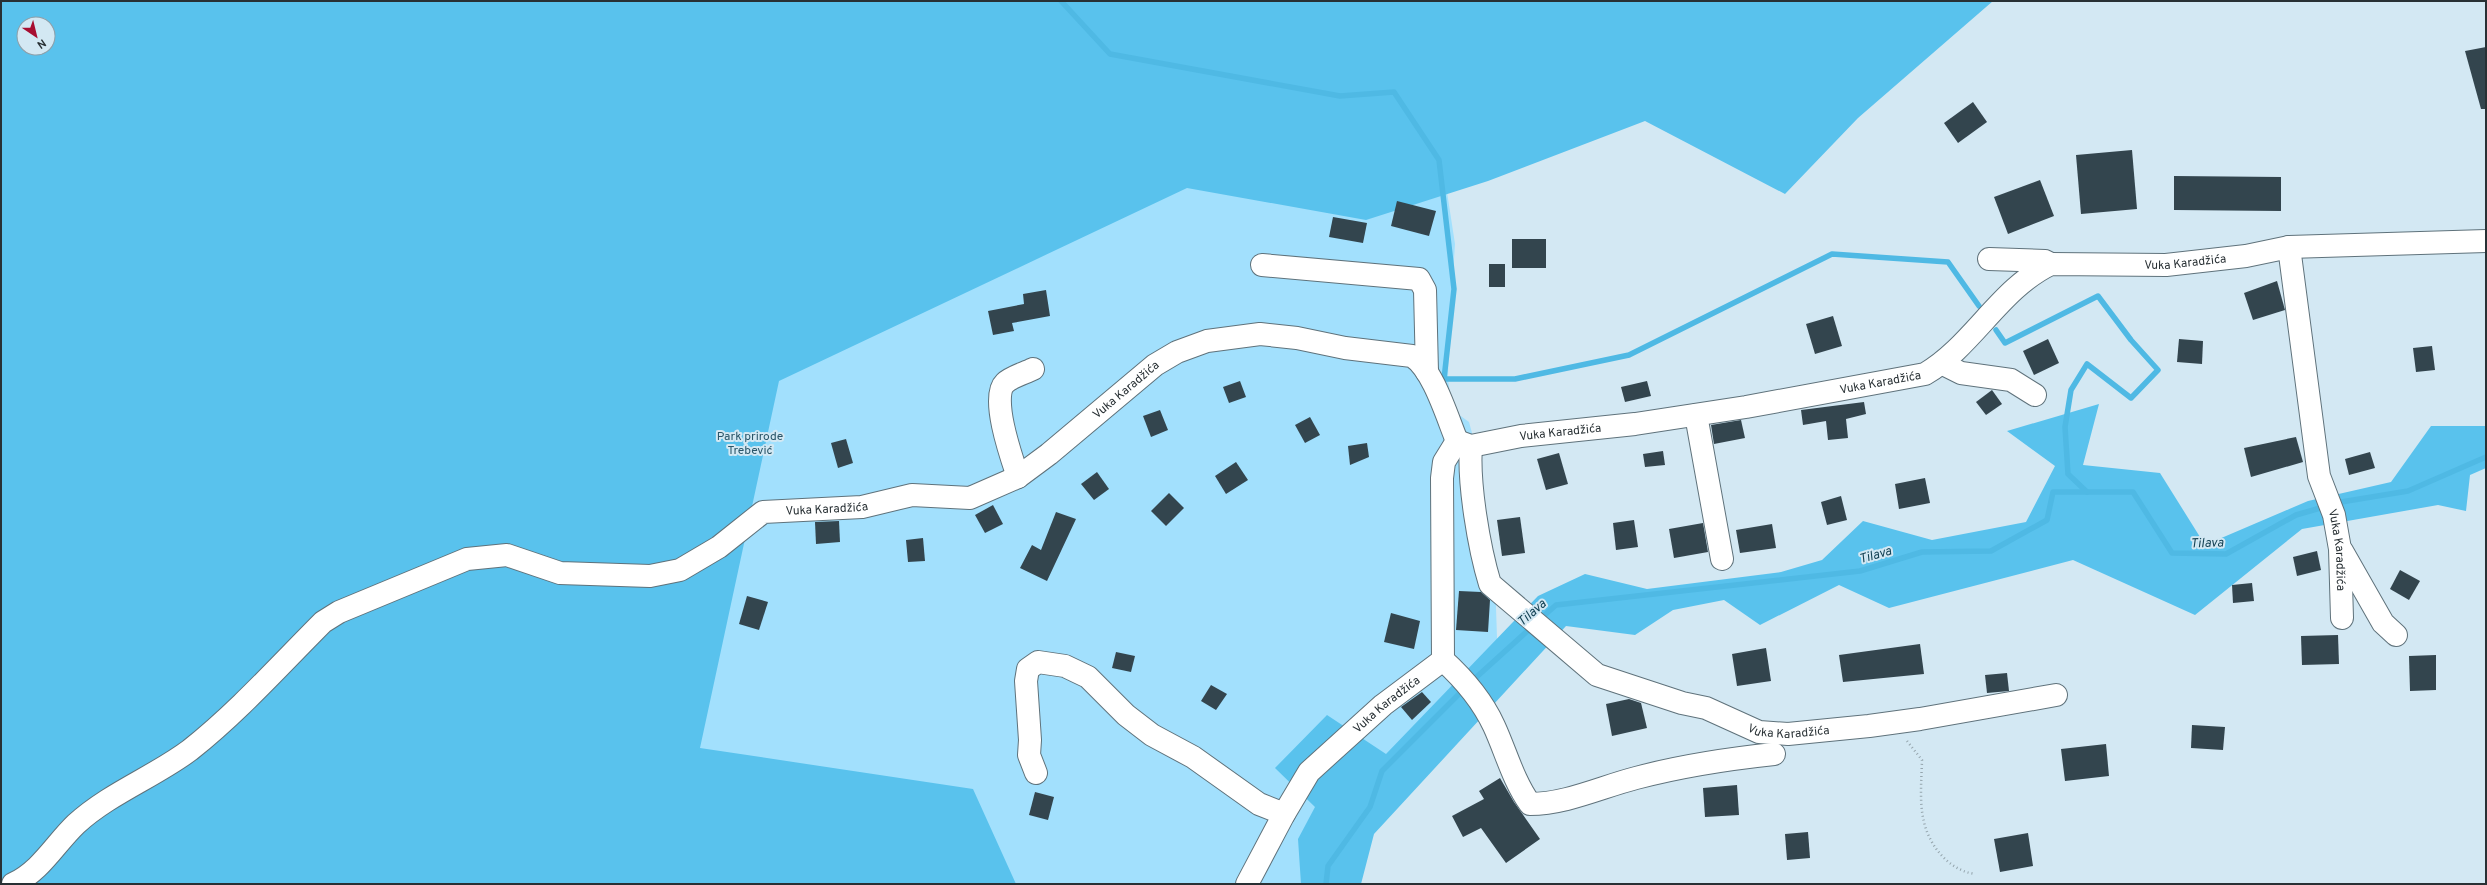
<svg xmlns="http://www.w3.org/2000/svg" width="2487" height="885" font-family="Overpass,sans-serif">
<style>
.green{fill:#a2e0fd;fill-rule:evenodd}
.forest{fill:#59c2ed;fill-rule:evenodd}
.lines{fill:none;stroke-linecap:round;stroke-linejoin:round}
.stream{stroke:#4fb9e4;stroke-width:5.5}
.building{fill:#33454e}
.minor-casing{stroke:#5f727b;stroke-width:24}
.path{stroke:#95a5ad;stroke-width:2.5;stroke-dasharray:1 3;stroke-linecap:butt}
.minor{stroke:#fff;stroke-width:22}
.labels{text-anchor:middle;stroke-width:4;stroke-linejoin:round;paint-order:stroke}
.street-label{font-size:12px;fill:#283034;stroke:#d3e8f3}
.park-label{font-size:12px;fill:#295568;stroke:#d3e8f3}
.water-label{font-size:13px;font-style:italic;fill:#134153;stroke:#d3e8f3}
</style>
<rect width="100%" height="100%" fill="#d3e8f3"/>
<!-- green -->
<path class="green" d="M1,1L1445,179L1455,244L1449,334L1448,379L1450,395L1458,414L1469,422L1472,433V449L1495,578L1498,667L1325,884H1ZM24,24H48V48H24Z"/>
<!-- forest -->
<g class="forest">
<path d="M1,1H1993L1858,118L1785,194L1645,121L1488,181L1366,220L1187,188L779,381L700,748L973,789L1016,884H1ZM24,24H48V48H24Z"/>
<path d="M2099,404L2083,465L2160,473L2205,545L2308,501L2391,482L2431,426H2486V468L2470,475L2466,511L2438,505L2302,529L2195,615L2073,560L1889,608L1839,585L1760,625L1724,600L1673,610L1635,635L1566,626L1374,834L1361,884H1301L1298,839L1315,807L1275,768L1327,715L1386,754L1538,596L1585,574L1647,589L1781,572L1822,560L1863,521L1932,540L2026,522L2055,466L2007,431Z"/>
</g>
<g class="lines">
<!-- stream -->
<g class="stream">
<path d="M1061,1L1110,54L1340,96L1394,92L1439,160L1454,289L1444,379H1515L1629,355L1832,254L1948,262L1979,306"/>
<path d="M1996,330L2005,343L2098,296L2131,340L2158,370L2131,398L2087,364L2071,390L2065,427L2068,474L2087,492"/>
<path d="M2335,503L2408,491L2486,457"/>
<path d="M1539,620L1556,605L1860,571L1922,552L1991,551L2047,520L2053,492H2133L2172,553L2226,554L2296,515L2327,506"/>
<path d="M1471,682L1533,626"/>
<path d="M1326,884L1328,866L1370,807L1382,771L1465,688"/>
</g>
</g>
<!-- building -->
<g class="building">
<path d="M2486,47V109H2481L2465,51Z"/>
<path d="M1973,102L1987,122L1958,143L1944,123Z"/>
<path d="M2132,150L2137,209L2081,214L2076,155Z"/>
<path d="M2174,176L2281,177V211L2174,210Z"/>
<path d="M2040,180L2054,216L2008,234L1994,197Z"/>
<path d="M1397,201L1436,211L1429,236L1391,226Z"/>
<path d="M1333,217L1367,223L1363,243L1329,237Z"/>
<rect x="1512" y="239" width="34" height="29"/>
<rect x="1489" y="264" width="16" height="23"/>
<path d="M2277,281L2285,310L2253,320L2244,293Z"/>
<path d="M1046,290L1050,316L1012,323L1014,331L993,335L988,311L1024,304L1023,294Z"/>
<path d="M1833,316L1842,346L1815,354L1806,324Z"/>
<path d="M2048,339L2059,363L2034,375L2023,351Z"/>
<path d="M2179,339L2203,341L2202,364L2177,362Z"/>
<path d="M2432,346L2435,370L2416,372L2413,348Z"/>
<path d="M1240,381L1246,397L1229,403L1223,387Z"/>
<path d="M1647,381L1651,396L1625,402L1621,387Z"/>
<path d="M1992,390L2002,404L1986,415L1976,402Z"/>
<path d="M1864,402L1866,414L1846,419L1848,438L1828,440L1826,421L1803,425L1801,410Z"/>
<path d="M1160,410L1168,430L1151,437L1143,416Z"/>
<path d="M1310,417L1320,435L1305,443L1295,425Z"/>
<path d="M1741,420L1745,438L1714,444L1711,425Z"/>
<path d="M2296,437L2303,462L2251,477L2244,448Z"/>
<path d="M846,439L853,463L838,468L831,443Z"/>
<path d="M1367,443L1369,457L1350,465L1348,446Z"/>
<path d="M1663,451L1665,465L1645,467L1643,454Z"/>
<path d="M2370,452L2375,468L2349,475L2345,459Z"/>
<path d="M1559,453L1568,484L1546,490L1537,459Z"/>
<path d="M1236,462L1248,480L1226,494L1215,476Z"/>
<path d="M1097,472L1109,489L1094,500L1081,484Z"/>
<path d="M1925,478L1930,503L1899,509L1895,484Z"/>
<path d="M1169,493L1184,508L1166,526L1151,511Z"/>
<path d="M1841,496L1847,520L1827,525L1821,502Z"/>
<path d="M993,505L1003,524L985,533L975,515Z"/>
<path d="M1056,512L1076,519L1047,581L1020,568L1032,545L1041,550Z"/>
<path d="M1520,517L1525,553L1502,556L1497,520Z"/>
<path d="M1634,520L1638,547L1616,550L1613,523Z"/>
<path d="M839,521L840,542L816,544L815,522Z"/>
<path d="M1703,523L1708,552L1674,558L1669,529Z"/>
<path d="M1772,524L1776,548L1740,553L1736,530Z"/>
<path d="M923,538L925,561L908,562L906,540Z"/>
<path d="M2317,551L2321,570L2297,576L2293,557Z"/>
<path d="M2400,570L2420,581L2409,600L2390,589Z"/>
<path d="M2252,583L2254,601L2233,603L2232,585Z"/>
<path d="M1459,591L1481,592L1490,600L1488,632L1456,630Z"/>
<path d="M747,596L768,602L759,630L739,624Z"/>
<path d="M1391,613L1420,621L1414,649L1384,642Z"/>
<path d="M2338,635L2339,664L2302,665L2301,636Z"/>
<path d="M1920,644L1924,674L1843,682L1839,655Z"/>
<path d="M1766,648L1771,681L1737,686L1732,654Z"/>
<path d="M1116,652L1135,656L1131,672L1112,668Z"/>
<path d="M2436,655V690L2410,691L2409,656Z"/>
<path d="M2007,673L2009,691L1987,693L1985,675Z"/>
<path d="M1211,685L1227,694L1216,710L1201,701Z"/>
<path d="M1422,692L1431,702L1412,720L1401,707Z"/>
<path d="M1629,699L1641,703L1647,728L1612,736L1606,704Z"/>
<path d="M2192,725L2225,727L2223,750L2191,748Z"/>
<path d="M2106,744L2109,776L2065,781L2061,749Z"/>
<path d="M1500,778L1514,802L1540,839L1506,863L1481,828L1463,837L1452,816L1484,799L1479,791Z"/>
<path d="M1737,785L1739,815L1705,817L1703,788Z"/>
<path d="M1035,792L1054,797L1048,820L1029,815Z"/>
<path d="M1808,832L1810,858L1787,860L1785,834Z"/>
<path d="M2028,833L2033,866L2000,872L1994,839Z"/>
</g>
<g class="lines">
<!-- minor casing -->
<g class="minor-casing">
<g id="minor">
<path id="s1" d="M2289,247L2319,476L2334,515L2340,549L2342,618"/>
<path d="M1989,259L2045,261L2051,264"/>
<path d="M1262,265L1419,279L1425,290L1427,372"/>
<path d="M1943,364L1961,373L2011,380L2035,395"/>
<path d="M1696,415L1722,559"/>
<path id="s2" d="M1471,446C1468,483 1479,548 1490,584L1597,675L1682,703L1706,708L1759,732L1788,734L1869,726L1920,719L2056,695"/>
<path d="M1018,477C1012,459 990,397 1005,383C1011,377 1025,373 1033,369"/>
<path d="M2342,551L2383,623L2396,635"/>
<path d="M1443,660C1464,679 1482,700 1494,726C1506,752 1513,780 1530,804C1566,804 1601,787 1636,778C1681,766 1727,759 1774,754"/>
<path d="M1036,773L1029,755L1030,740L1026,681L1028,669L1038,662L1065,666L1088,677L1126,715L1152,735L1193,757L1259,804L1284,814"/>
<path id="s3" d="M13,884C41,871 55,844 76,824C110,793 154,777 190,750C238,712 280,665 323,622L339,612L467,559L507,555L560,573L650,576L680,570L719,547L763,512L862,507L912,495L970,498L1018,477L1049,454L1155,365L1177,352L1207,341L1260,334L1297,338L1345,348L1412,356C1433,369 1447,417 1457,441"/>
<path id="s4" d="M1247,884L1284,814L1309,772L1383,705L1443,660L1442,478L1444,462L1457,441L1471,446L1521,436L1635,424L1746,407L1925,374C1973,346 2000,288 2051,264L2166,265L2246,256L2289,247L2486,241"/>
</g>
</g>
<!-- path -->
<path class="path" d="M1907,741L1922,760C1921,796 1916,828 1943,857C1952,866 1962,872 1975,874"/>
<!-- minor -->
<use href="#minor" class="minor"/>
</g>
<g class="labels">
<!-- street labels -->
<g class="street-label">
<text dy="4" stroke="none"><textPath href="#s4" startOffset="1303">Vuka Karadžića</textPath></text>
<text dy="4" stroke="none"><textPath href="#s4" startOffset="955">Vuka Karadžića</textPath></text>
<text dy="4" stroke="none"><textPath href="#s3" startOffset="1284">Vuka Karadžića</textPath></text>
<text dy="4" stroke="none"><textPath href="#s4" startOffset="631">Vuka Karadžića</textPath></text>
<text dy="4" stroke="none"><textPath href="#s3" startOffset="948">Vuka Karadžića</textPath></text>
<text dy="4" stroke="none"><textPath href="#s1" startOffset="308">Vuka Karadžića</textPath></text>
<text dy="4" stroke="none"><textPath href="#s4" startOffset="231">Vuka Karadžića</textPath></text>
<text dy="4" stroke="none"><textPath href="#s2" startOffset="482">Vuka Karadžića</textPath></text>
</g>
<!-- park labels -->
<g class="park-label">
<text x="750" y="440">Park prirode<tspan x="750" dy="14">Trebević</tspan></text>
</g>
<!-- water labels -->
<g class="water-label">
<text transform="translate(2207 542) rotate(-2)" y="5">Tilava</text>
<text transform="translate(1875 554) rotate(-16)" y="5">Tilava</text>
<text transform="translate(1531 612) rotate(-41)" y="5">Tilava</text>
</g>
</g>
<!-- border -->
<rect width="2487" height="885" fill="none" stroke="#283034" stroke-width="4"/>
<!-- north arrow -->
<g transform="translate(36 36) rotate(145)"><circle r="19" fill="#d3e8f3" stroke="#8f9ea7"/>
<path d="M0-3L7 15L0 10L-7 15Z" fill="#a70e31"/>
<text y="-6" font-size="11" font-weight="bold" text-anchor="middle" fill="#283034">N</text>
</g>
</svg>
